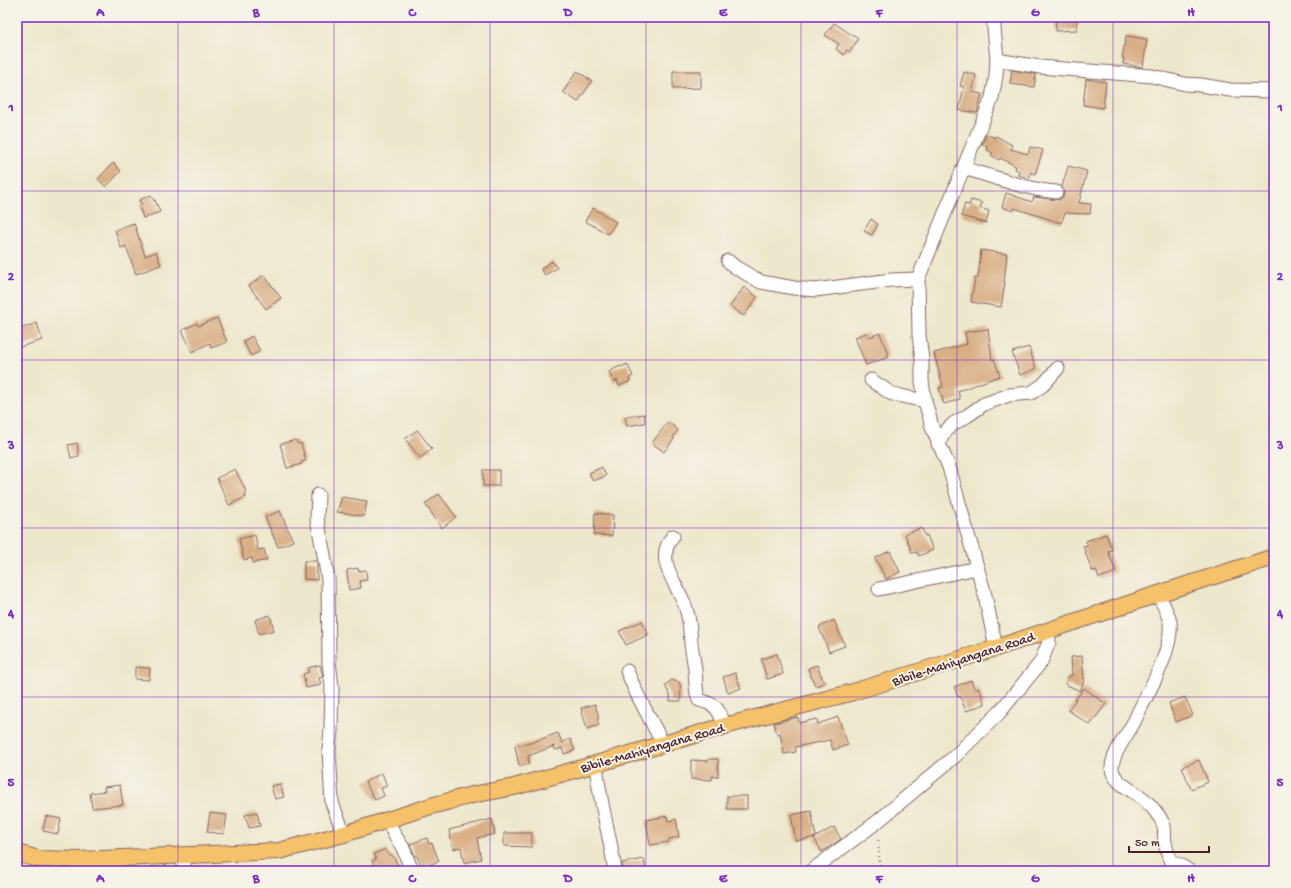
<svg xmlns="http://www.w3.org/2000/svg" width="1291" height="888" font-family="'Gochi Hand',sans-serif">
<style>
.building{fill:#d9af86}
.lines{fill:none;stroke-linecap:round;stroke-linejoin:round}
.minor-casing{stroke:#836563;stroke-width:15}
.major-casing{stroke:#836563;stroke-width:18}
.path{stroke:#836563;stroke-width:2;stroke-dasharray:1 3;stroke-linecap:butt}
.minor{stroke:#fff;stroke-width:13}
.major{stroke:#f5c16b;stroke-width:16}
.grid{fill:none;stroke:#7b2cbf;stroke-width:1;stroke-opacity:0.55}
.labels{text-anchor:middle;stroke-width:4;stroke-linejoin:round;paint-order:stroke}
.street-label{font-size:14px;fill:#4a1f2b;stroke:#f7f3e8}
.neatline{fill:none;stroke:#7b2cbf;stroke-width:1.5}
.grid-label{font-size:13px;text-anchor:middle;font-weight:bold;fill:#7b2cbf}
</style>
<rect width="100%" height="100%" fill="#f7f3e8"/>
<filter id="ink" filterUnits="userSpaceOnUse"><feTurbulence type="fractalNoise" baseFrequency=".025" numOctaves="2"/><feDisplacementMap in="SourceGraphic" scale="8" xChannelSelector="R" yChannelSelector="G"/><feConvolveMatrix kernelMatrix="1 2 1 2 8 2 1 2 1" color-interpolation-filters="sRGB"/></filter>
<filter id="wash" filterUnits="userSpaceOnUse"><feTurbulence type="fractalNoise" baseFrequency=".012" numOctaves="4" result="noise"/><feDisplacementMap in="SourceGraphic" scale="16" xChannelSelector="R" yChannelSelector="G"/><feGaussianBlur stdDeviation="0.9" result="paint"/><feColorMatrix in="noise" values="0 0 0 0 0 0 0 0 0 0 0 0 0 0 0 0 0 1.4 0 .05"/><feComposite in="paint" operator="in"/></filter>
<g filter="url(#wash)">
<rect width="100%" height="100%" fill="#ede7cc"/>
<g id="blocks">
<!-- building -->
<g class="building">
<path d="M1055,17H1077V30L1056,31Z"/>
<path d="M834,23L858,39L850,52L847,50L844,55L836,49L839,44L825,35Z"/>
<path d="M1126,36L1147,39L1143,67L1123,64L1124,58H1122Z"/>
<path d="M1012,70L1036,74L1034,87L1010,84Z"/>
<path d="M577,71L592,81L578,102L563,92Z"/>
<path d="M673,71H701V88L673,89Z"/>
<path d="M964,72L976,75L972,92L982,94L977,113L959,110L964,87L960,86Z"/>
<path d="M1086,79L1106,82L1103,108L1083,105Z"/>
<path d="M987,134L995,138L996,136L1012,145L1010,149L1028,154L1030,147L1043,150L1035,174L1031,172L1029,178L1018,175L1019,171L1015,169L1016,166L1000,158L999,160L991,155L993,153L987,150L988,148L982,144Z"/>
<path d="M113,163L121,171L106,187L98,179Z"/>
<path d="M1068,166L1087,171L1079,203L1091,204L1090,214L1065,213L1061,223L1014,208L1013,211L1002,207L1006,193L1032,202L1034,197L1059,200L1063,197L1064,193L1062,187Z"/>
<path d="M151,195L154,201L155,200L160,212L143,218L139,206L142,205L139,200Z"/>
<path d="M971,200L982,203L980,208L989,211L986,223L961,216L965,204L969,205Z"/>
<path d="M593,208L616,222L608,234L585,221Z"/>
<path d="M871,219L878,224L872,235L864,231Z"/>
<path d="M134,223L145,256L156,252L161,265L136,274L126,246L121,248L115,230Z"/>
<path d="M981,250L1007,254L1004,282H1005L1001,307L971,302L975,278H978Z"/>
<path d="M552,261L557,268L545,275L541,269Z"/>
<path d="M264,275L281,298L266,309L249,286Z"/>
<path d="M744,287L757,297L744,316L730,306Z"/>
<path d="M217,318L227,342L211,348L210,343L192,352L182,330L197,323L198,326Z"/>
<path d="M37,323L42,340L17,348V330Z"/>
<path d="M988,329L992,360L994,359L1000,376L958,391L960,399L944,404L939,388L943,387L934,353L967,344L965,332Z"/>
<path d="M867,333L869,337L880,333L889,357L866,365L855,337Z"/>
<path d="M252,336L260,351L251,356L243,341Z"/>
<path d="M1029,347L1036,369L1020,375L1012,352Z"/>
<path d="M627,364L633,376L629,378L630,381L619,386L617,380L614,382L609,372L620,366L621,367Z"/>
<path d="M644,414L645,423L627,426L625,417Z"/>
<path d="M668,422L678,430L673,437L674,439L664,452L652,443Z"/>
<path d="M417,430L432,449L420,458L405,439Z"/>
<path d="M296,440L298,444L301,443L306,461L301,462L302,464L287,468L280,444Z"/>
<path d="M77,443L79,456L71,458L68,445Z"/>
<path d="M602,467L606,476L593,481L589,473Z"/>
<path d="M235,469L245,489L246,497L229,505L217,478Z"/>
<rect x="483" y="470" width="16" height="16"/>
<path d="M439,494L456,517L442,528L425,504Z"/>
<path d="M342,497L367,501L364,516L337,512Z"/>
<path d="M280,511L293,541L278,547L265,517Z"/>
<path d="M595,513L613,515L612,536L594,535Z"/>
<path d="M922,528L925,536L927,535L933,550L919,556L917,552L912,553L905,534Z"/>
<path d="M1106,534L1112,550L1108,551L1116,572L1099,578L1096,570L1092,571L1083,546L1088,545L1086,541Z"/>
<path d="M255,535L258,550L264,549L267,560L253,563L252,558L244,560L239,539Z"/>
<path d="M890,551L900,572L886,579L875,558Z"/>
<path d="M304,561H317V580L304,579Z"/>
<path d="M358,568V571L366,570L367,580L360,581L361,588L349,590L347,570Z"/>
<path d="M270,615L274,630L259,634L255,620Z"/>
<path d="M834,620L845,646L829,652L819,627Z"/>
<path d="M642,621L648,635L626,645L619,631Z"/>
<path d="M777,654L783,674L767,679L761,659Z"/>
<path d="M1082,656L1084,681L1080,691L1065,684L1068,676H1072L1071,657Z"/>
<path d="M320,665L323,677L319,678L321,685L306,688L303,674L309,672L308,668Z"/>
<path d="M817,665L824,683L815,686L808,668Z"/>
<path d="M135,667L150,668L149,680L135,679Z"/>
<path d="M735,673L741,688L728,693L723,677Z"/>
<path d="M672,680L680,683L681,701H670V696L665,685Z"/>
<path d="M971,680L975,690L979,688L985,704L966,711L960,696L958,697L954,687Z"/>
<path d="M1084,688L1106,704L1090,725L1068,710Z"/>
<path d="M1185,697L1193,715L1176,722L1169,703Z"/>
<path d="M595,704L599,718L597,719L599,725L587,729L581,708Z"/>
<path d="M798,717L799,723L817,719L818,724L838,717L848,745L833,750L830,740L795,747L796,752L784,754L780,733L777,734L774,723Z"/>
<path d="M558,733L562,743L570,739L575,750L564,754L562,748L555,750L554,746L528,756L529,764L519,766L515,746L530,743Z"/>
<path d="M708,759H718V777L712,776V780L691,779V760L708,761Z"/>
<path d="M1199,760L1208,782L1191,789L1182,767Z"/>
<path d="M382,773L387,786L381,788L384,796L375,800L365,782Z"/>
<path d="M280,784L284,797L275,799L271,786Z"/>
<path d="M120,785L123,805L92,808L90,793L105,791L104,787Z"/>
<rect x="727" y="796" width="20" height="13"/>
<path d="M811,811L816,837L796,841L791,815Z"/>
<path d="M257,812L260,826L249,828L245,815Z"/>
<path d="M210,813L227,815L224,834L207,832Z"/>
<path d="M46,816L61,819L58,834L43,831Z"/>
<path d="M667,816L668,821L676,819L679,837L669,839V842L650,845L646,820Z"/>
<path d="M492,819L495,834L477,838L481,859L464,863L461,847L453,849L449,830Z"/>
<path d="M834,827L841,839L822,852L814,838Z"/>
<path d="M504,833H532V847L504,846Z"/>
<path d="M427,838L429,844L432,843L439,861L422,868L417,856H415L410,844Z"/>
<path d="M386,849L388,854L394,857L400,871H377L372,861L376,859L374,854Z"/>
<path d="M644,859L646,870L623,871L622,863Z"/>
</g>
</g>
</g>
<g filter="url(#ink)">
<use href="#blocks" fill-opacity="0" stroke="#836563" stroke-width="1"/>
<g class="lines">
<!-- minor casing -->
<g class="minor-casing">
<g id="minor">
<path d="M993,17L997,60L996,76L992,98L918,279L919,335L922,360V381L925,401L933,430L949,467L985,595L996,648"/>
<path d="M997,60L1040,67L1152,76L1185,84L1201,85L1230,90L1274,91"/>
<path d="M963,168C993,176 1024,189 1056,192"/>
<path d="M728,261L735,267L761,282L794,288L815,290L892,280L918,279"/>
<path d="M871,380L892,394L925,401"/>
<path d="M938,444L944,433L953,424L967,416L984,404L1009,395L1031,393L1043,385L1058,368"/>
<path d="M318,495L317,519L324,555L328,579L329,663L332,686L331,730L329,751L332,803L344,834"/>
<path d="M673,536C652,562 681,586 687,612C690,622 690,633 691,643C692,652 694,661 695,670C696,680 695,691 699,700C718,705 718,709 725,726"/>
<path d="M879,589L977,568"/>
<path d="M1158,594C1162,602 1168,613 1170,622C1173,649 1150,689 1138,713C1133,729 1112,751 1112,768C1112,783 1137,792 1146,801C1153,808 1161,817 1164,826C1165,831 1164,837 1165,842C1166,849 1168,855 1171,862L1180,865L1189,871"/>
<path d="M627,671L636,692L663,744"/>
<path d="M596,764C599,800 610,835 615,871"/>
<path d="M388,820L394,834L403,848L412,871"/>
<path d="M183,871L185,855"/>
<path d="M811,871L877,822L954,757L999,713L1041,662L1049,642L1048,631"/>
</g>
</g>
<!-- major casing -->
<g class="major-casing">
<path id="major" d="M17,853L38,859L79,860L279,851L344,834L431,806L472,795L514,787L596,764L725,726L853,692L996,648L1158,594L1274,557"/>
</g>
<!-- path -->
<path class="path" d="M878,836L880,871"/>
<!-- minor -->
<use href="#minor" class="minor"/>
<!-- major -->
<use href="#major" class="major"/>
</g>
</g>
<!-- grid -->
<path class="grid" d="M178,17V871M334,17V871M490,17V871M646,17V871M801,17V871M957,17V871M1113,17V871M17,191H1274M17,360H1274M17,528H1274M17,697H1274"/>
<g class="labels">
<!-- street labels -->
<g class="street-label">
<text transform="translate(963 658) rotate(-18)" y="5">Bibile-Mahiyangana Road</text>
<text transform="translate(652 747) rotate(-16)" y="5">Bibile-Mahiyangana Road</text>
</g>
</g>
<!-- margin -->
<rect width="1291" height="888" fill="none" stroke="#f7f3e8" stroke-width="44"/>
<!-- scale -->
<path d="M1129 846v6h80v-6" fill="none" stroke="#4a1f2b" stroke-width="2"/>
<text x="1135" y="846" font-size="12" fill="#4a1f2b" stroke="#f7f3e8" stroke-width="3" paint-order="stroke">50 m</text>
<rect x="22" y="22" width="1247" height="844" class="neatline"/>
<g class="grid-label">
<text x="100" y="16">A</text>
<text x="256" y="16">B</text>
<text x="412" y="16">C</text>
<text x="568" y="16">D</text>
<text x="723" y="16">E</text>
<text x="879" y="16">F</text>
<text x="1035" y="16">G</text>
<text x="1191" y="16">H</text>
<text x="11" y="111">1</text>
<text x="1280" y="111">1</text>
<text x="11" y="280">2</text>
<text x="1280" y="280">2</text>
<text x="11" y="449">3</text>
<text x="1280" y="449">3</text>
<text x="11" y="617">4</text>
<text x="1280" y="617">4</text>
<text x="11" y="786">5</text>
<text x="1280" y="786">5</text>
<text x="100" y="882">A</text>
<text x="256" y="882">B</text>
<text x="412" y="882">C</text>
<text x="568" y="882">D</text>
<text x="723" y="882">E</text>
<text x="879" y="882">F</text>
<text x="1035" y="882">G</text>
<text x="1191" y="882">H</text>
</g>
</svg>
